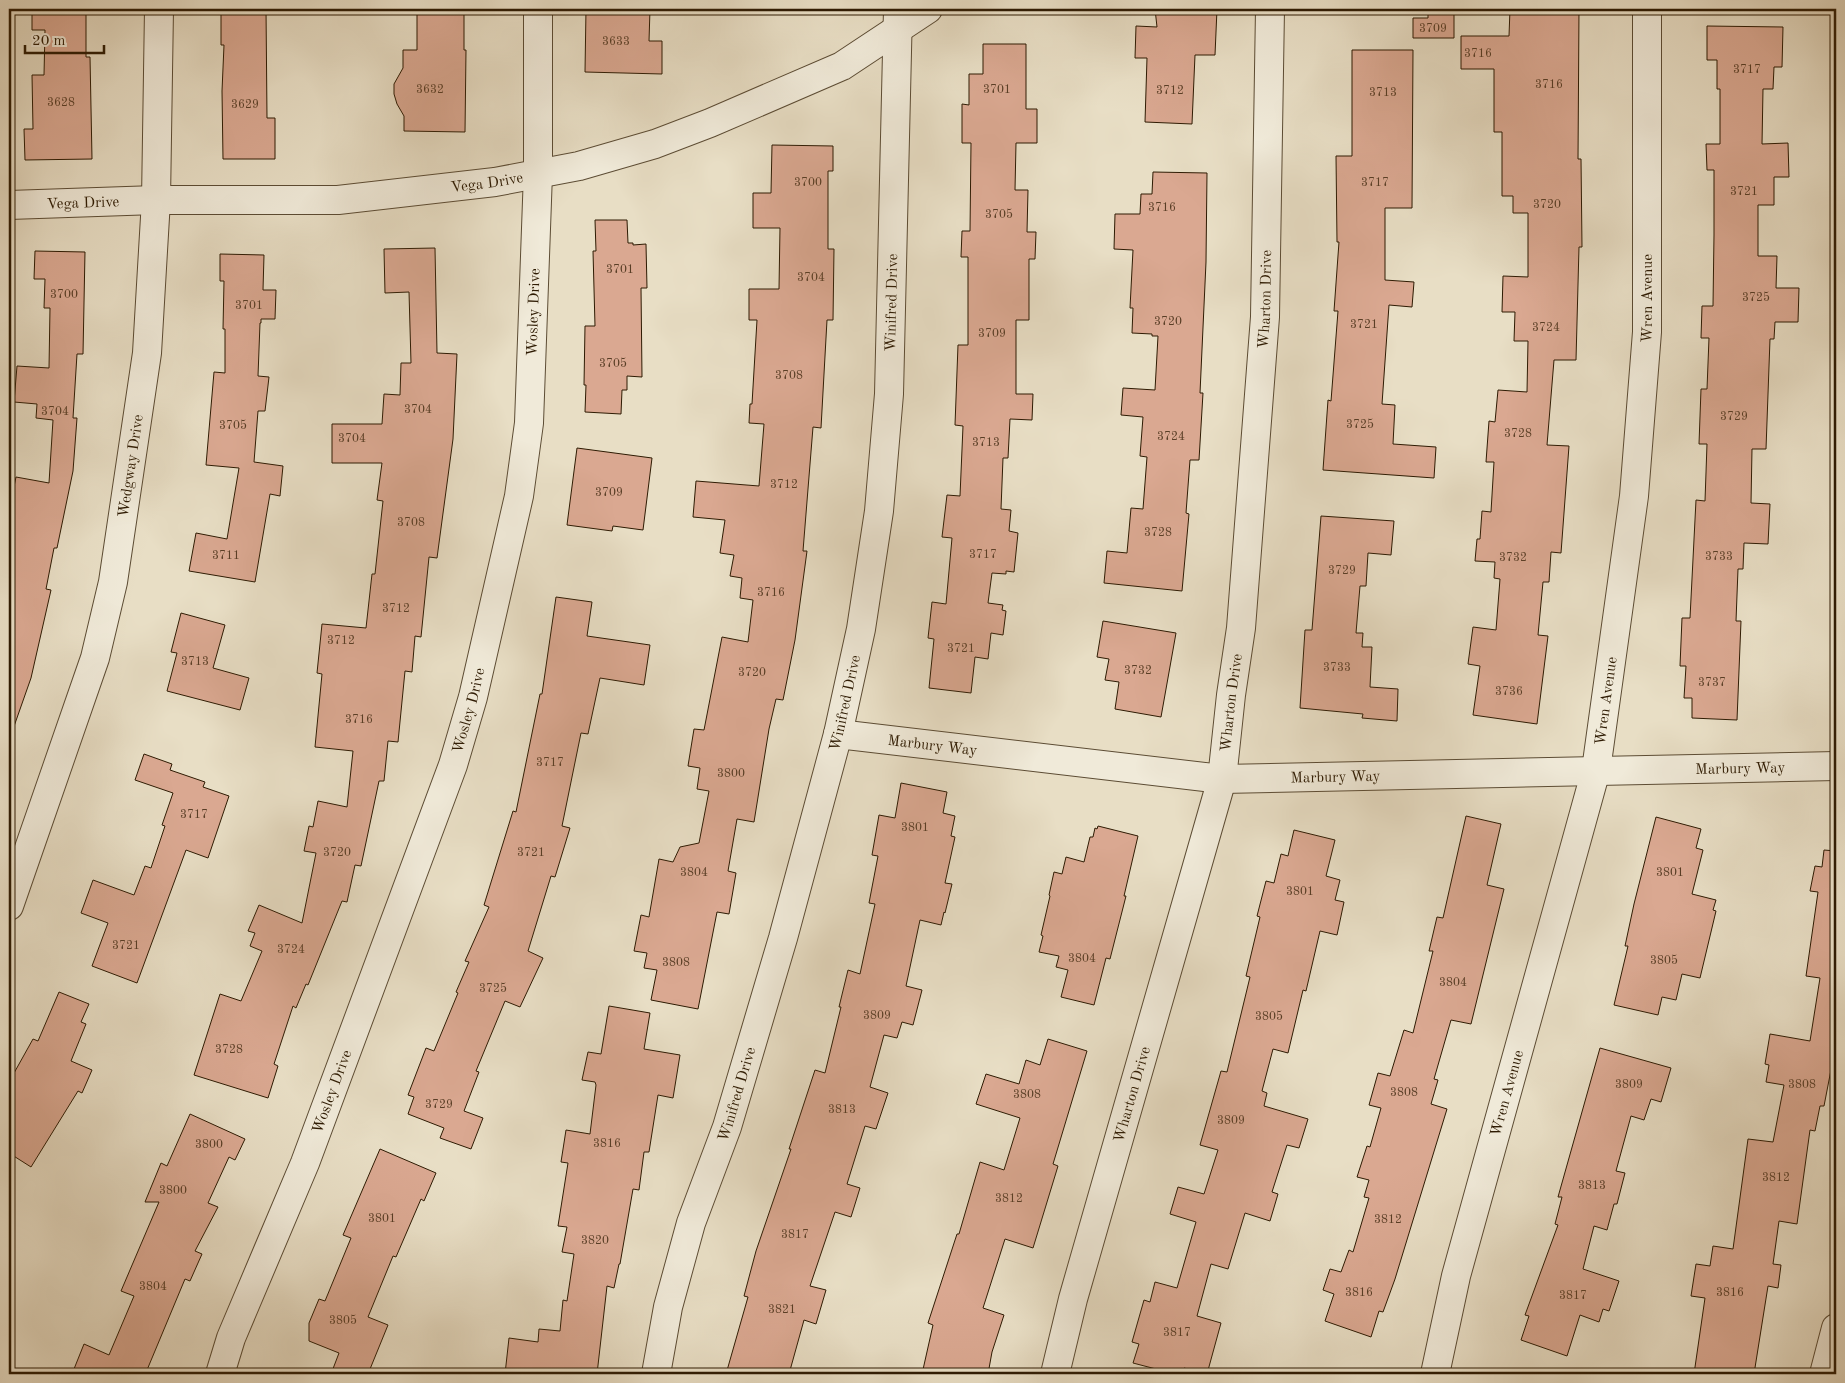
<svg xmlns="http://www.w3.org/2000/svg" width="1845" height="1383" font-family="'Old Standard TT',serif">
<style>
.building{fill:#daa891;stroke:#2e1b03}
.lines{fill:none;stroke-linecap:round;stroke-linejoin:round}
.minor-casing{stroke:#5c4c34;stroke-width:30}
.tertiary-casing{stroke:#5c4c34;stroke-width:30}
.minor{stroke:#f0ead9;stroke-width:28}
.tertiary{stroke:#f0ead9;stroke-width:28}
.labels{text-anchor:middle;stroke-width:4.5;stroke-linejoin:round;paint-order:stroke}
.number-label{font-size:12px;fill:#593e26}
.street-label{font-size:15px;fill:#2e1b03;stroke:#f0ead9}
</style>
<rect width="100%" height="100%" fill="#e8dec5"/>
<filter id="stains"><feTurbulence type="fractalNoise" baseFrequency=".004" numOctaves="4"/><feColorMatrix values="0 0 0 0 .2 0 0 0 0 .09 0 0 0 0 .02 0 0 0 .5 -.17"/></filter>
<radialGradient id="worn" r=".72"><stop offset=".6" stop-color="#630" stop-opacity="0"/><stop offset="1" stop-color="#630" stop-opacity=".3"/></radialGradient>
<!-- building -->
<g class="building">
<path d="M32,9H86V57H90L92,159L25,160L24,129H33L32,75H44L45,30H32Z"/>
<path d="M221,9H266L267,118H275V159H223L222,91L224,45H221Z"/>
<path d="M417,9H464V50H466L465,132L404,131V116L397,104L394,94V84L403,68V50H417Z"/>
<path d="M586,9H650L649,41H662V74L585,72Z"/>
<path d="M1155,9H1217L1215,55H1195L1192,124L1145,122L1147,58H1135L1136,26L1157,27Z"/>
<path d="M1428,9H1454V38H1413V18H1428Z"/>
<path d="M1510,9H1579L1578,159H1581L1582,247H1579L1576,360H1554L1547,445L1569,446L1561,553L1551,552L1549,582H1543L1538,635L1548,636L1537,724L1473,715L1480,666L1468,664L1473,627L1496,630L1500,579L1494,578L1495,562L1475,561L1477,539H1480L1482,511L1491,512L1494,462H1486L1489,421L1495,422L1498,390L1527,392L1528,341H1514L1515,312H1502L1503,276L1528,277V213H1513V196H1502V132H1494V69H1461V36H1509Z"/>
<path d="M1707,26L1783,27L1782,67H1774L1773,89H1763L1762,144L1788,143L1789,177H1774V205H1758V256H1777L1776,288H1799L1798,322H1775L1774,339H1770L1766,449H1752L1751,503L1770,504L1768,544L1744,543L1743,569H1738L1736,621H1741L1737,720L1692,718V698H1684L1686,666H1680L1682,618H1690L1696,500L1705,501L1707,444H1699L1701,389H1707L1709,338H1701L1702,306H1713L1714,235V170H1707L1706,144H1720V89H1717V60H1707Z"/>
<path d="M983,44H1026V109H1037V143H1016L1015,190H1028L1027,232H1036L1035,259H1029V320H1016V394H1033L1032,420L1010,419L1008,458H1003L1001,509L1011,510L1009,531L1018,533L1014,572L1006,571V574L992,573L988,603L1003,605L1002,610L1006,611L1003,635L991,633L988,659L975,657L971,693L929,688L934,639L928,638L932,602L946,604L952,538L942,537L947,495L960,496L963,426L955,425L958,345H968V257H961L962,231H970L971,143H962V104L969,105V74H983Z"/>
<path d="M1352,50H1413L1412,208H1385V280L1414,282L1412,307L1389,305L1382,404L1395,405L1393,444L1436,447L1434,478L1323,470L1328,400L1331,401L1338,311H1334L1339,242H1337L1336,156H1352Z"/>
<path d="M772,145L833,146V171H828V249H834L833,320H827L821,428L813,427L803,551H807L795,640L783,700L776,699L769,729L754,822L737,819L728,871L736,873L729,914L717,912L698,1009L651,1000L657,970L644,968L647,953L634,951L641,915L649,917L659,859L673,862L680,847L699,843L709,791L697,789L700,768L688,766L694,729L704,730L722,637L748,642L753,600L740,598L742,578L730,576L734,555L720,553L725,520L693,517L696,481L759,486L764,424L749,423L750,404H752L757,320H749V289H779L780,228H753V193H771Z"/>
<path d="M1153,172L1207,173L1206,262L1200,393H1203L1199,460H1190L1186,513L1189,514L1182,591L1104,583L1107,551L1127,553L1131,508L1143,509L1147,457L1140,456L1143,417L1121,415L1123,388L1155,390L1158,336H1152V334L1132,333L1133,308H1130L1133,250L1114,249L1115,214H1140L1141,194H1152Z"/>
<path d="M595,220H627L628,243H633V245L646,244L647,288H641L642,377L627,376V390H622L621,414L585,412L586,385H584L585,326H595L593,251H596Z"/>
<path d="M435,248L437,353L457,354L453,439L437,558L429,557L421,637L415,636L412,672L405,671L398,742L388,741L384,781H379L361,866L355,865L347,902L342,901L308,985L306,984L296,1008L293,1006L274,1064L278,1066L268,1098L194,1075L220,994L241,1001L262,951L250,946L255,933L248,931L259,905L302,923L316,853L304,851L309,826L313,827L318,801L347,807L353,751L315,747L322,674L317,673L322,624L366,628L372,574H375L383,501L377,500L382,463H332V424H382L384,394L400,395L401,363H411L409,292L385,293L384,249Z"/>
<path d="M35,251L85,252L83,354H77L73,418H77L73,471L57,548H54L46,589L51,590L31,678L12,732H9V500L11,501L16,477L49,483L53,420L36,418L37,404L14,402L17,366L49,368L50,308H44L45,279H34Z"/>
<path d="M220,254L264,255L263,290H276L275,319H261V323H260L258,376L269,377L265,411H258L254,462L283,466L280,496L270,494L255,582L189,571L196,533L227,539L239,468L206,465L214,372L225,373V329H223L224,281H220Z"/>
<path d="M577,448L652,458L643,530L613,526L612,531L567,525Z"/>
<path d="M1321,516L1394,521L1391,555L1368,553L1366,586H1360L1356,633H1363L1362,647H1372L1370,687L1398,689L1397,721L1362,718L1363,714L1300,708L1305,630H1312Z"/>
<path d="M556,597L592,602L587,636L650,645L644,685L600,678L588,734L581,733L562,826L570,828L555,877L551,876L528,951L543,958L520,1007L505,1001L476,1071L479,1072L464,1111L483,1118L471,1149L440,1138L444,1128L408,1114L414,1097L408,1095L426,1048L434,1051L458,993L456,992L469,962L465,961L489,907L484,905L513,811L516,812L540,694H542Z"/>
<path d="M181,613L225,625L213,668L249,678L240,710L167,691L177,653L171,652Z"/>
<path d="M1103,621L1176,633L1161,717L1115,709L1119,682L1105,680L1109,659L1097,657Z"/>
<path d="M144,754L172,764L170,770L205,782L203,787L229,796L208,858L186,850L137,983L92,966L108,923L81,913L93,880L134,895L145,866L151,868L165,826L162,825L173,793L135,780Z"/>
<path d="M901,783L947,792L943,813L955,816L951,836L955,837L945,883L952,884L945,913L944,912L941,925L920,920L906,986L922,990L913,1025L902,1022L897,1038L884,1035L870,1087L888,1093L876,1129L865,1126L847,1184L860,1188L851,1217L835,1212L810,1286L826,1290L816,1324L804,1320L789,1374H726L748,1297L744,1296L756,1251L791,1149H789L815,1070L825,1073L841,1007H839L848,970L860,974L875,904L869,903L878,856L872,855L879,815L895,818Z"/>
<path d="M1466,816L1501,824L1487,885L1504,889L1471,1024L1451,1020L1434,1079L1438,1080L1431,1104L1447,1109L1395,1279L1383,1312L1379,1311L1371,1337L1325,1321L1334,1294L1323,1290L1330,1269L1341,1272L1349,1250L1353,1252L1369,1198L1364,1197L1369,1180L1357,1177L1367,1146L1370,1147L1381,1108L1369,1105L1378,1073L1390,1076L1404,1030L1413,1033L1433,951H1429L1437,917L1443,918Z"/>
<path d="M1656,817L1701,829L1696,848L1703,850L1692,894L1716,900L1713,910L1716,911L1700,978L1682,974L1676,1000L1662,997L1658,1015L1614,1005L1628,946H1625L1634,904Z"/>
<path d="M1098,826L1138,836L1124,896H1126L1110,959L1106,958L1094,1005L1061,997L1068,970L1056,967L1059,956L1039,952L1043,936L1041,935L1050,896L1049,895L1054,872L1062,874L1066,857L1084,862L1090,837H1093L1095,828L1097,829Z"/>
<path d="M1294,830L1335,840L1326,876L1340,880L1335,900L1344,902L1337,935L1320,931L1306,991L1303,990L1288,1053L1273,1049L1262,1091L1267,1093L1264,1106L1308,1119L1299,1148L1287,1145L1272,1192L1278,1194L1270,1221L1245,1213L1228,1269L1211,1264L1197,1316L1221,1323L1207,1374L1184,1368L1183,1374H1175L1133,1363L1139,1344L1132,1342L1144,1300L1150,1302L1155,1282L1177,1288L1196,1222L1170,1214L1178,1187L1204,1194L1218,1150L1200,1145L1221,1071L1227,1072L1250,977L1246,976L1260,917L1257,916L1266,881L1274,883L1281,854L1288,856Z"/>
<path d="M1824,850L1836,851V1044L1824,1106H1820L1815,1131L1810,1130L1797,1224L1779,1221L1773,1264L1781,1265L1778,1288L1768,1286L1754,1374H1694L1705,1298L1691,1296L1696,1264L1710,1266L1713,1246L1733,1249L1748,1139L1773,1142L1784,1085L1766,1082L1769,1065L1765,1064L1770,1034L1810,1041L1820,978L1806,976L1818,892L1810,891L1815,866L1822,867Z"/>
<path d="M59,992L89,1004L81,1022L86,1024L71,1061L92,1070L82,1093L78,1091L31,1167L9,1153V1082L33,1039L38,1041Z"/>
<path d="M609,1006L650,1013L644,1049L680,1055L673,1098L658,1095L649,1152H644L639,1190L633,1189L620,1264H619L614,1288L607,1286L597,1374H505L509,1338L538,1342L539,1329L560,1331L563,1300L567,1301L574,1254L562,1252L567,1227L558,1226L568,1163L561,1162L566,1130L590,1134L596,1085L595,1082L582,1080L588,1052L601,1054Z"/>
<path d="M1048,1039L1087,1051L1053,1164L1058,1166L1033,1248L1005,1239L983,1308L1004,1315L992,1352L988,1374H922L933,1325L928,1323L957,1234H959L980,1162L1004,1170L1020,1118L976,1104L986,1074L1019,1084L1026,1060L1040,1065Z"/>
<path d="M1600,1048L1671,1068L1661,1102L1651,1099L1644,1120L1631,1116L1616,1171L1625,1173L1617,1204H1614L1607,1230L1594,1226L1583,1269L1619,1281L1609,1311L1603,1309L1599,1322L1580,1315L1567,1356L1521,1340L1529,1316L1525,1315L1558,1225L1555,1224L1562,1197H1558Z"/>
<path d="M190,1114L245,1139L235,1160L229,1157L208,1203L218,1207L195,1251L202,1254L190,1281L185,1279L147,1370L155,1374H72L84,1344L109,1355L134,1296L121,1291L159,1202H145L161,1163L167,1166Z"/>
<path d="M380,1149L436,1173L424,1201L421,1199L396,1257L393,1256L368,1317L388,1325L368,1374H331L339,1353L309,1341V1323L319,1299L325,1301L351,1238L343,1235Z"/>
</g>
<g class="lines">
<!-- minor casing -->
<g class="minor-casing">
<g id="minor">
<path id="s1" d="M9,205L156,200H338L495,182L579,166L655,144L710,123L842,66L928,9"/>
<path id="s2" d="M838,734L1222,779L1836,766"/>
<path id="s3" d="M9,906L95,658L113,582L147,353L156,200L159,9"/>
<path id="s4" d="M220,1374L231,1338L305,1163L453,765L473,697L519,496L529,423L538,173V9"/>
<path id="s5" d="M656,1374L668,1307L691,1223L727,1127L783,938L838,734L861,629L879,511L889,394L898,9"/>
<path id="s6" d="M1055,1374L1073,1299L1222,779L1231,695L1241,628L1265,317L1270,9"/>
<path id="s7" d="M1435,1374L1456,1276L1596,770L1634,496L1647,332V9"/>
</g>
</g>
<!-- tertiary casing -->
<g class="tertiary-casing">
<path id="tertiary" d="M1824,1374L1836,1328"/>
</g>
<!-- minor -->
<use href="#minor" class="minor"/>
<!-- tertiary -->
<use href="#tertiary" class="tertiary"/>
</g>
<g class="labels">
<!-- number labels -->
<g class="number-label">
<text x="1433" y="32">3709</text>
<text x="616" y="45">3633</text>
<text x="1478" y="57">3716</text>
<text x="1747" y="73">3717</text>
<text x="1549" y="88">3716</text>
<text x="430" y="93">3632</text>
<text x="997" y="93">3701</text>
<text x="1170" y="94">3712</text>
<text x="1383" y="96">3713</text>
<text x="61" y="106">3628</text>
<text x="245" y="108">3629</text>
<text x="808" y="186">3700</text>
<text x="1375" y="186">3717</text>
<text x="1744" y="195">3721</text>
<text x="1547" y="208">3720</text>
<text x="1162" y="211">3716</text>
<text x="999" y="218">3705</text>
<text x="620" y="273">3701</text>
<text x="811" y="281">3704</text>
<text x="64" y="298">3700</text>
<text x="1756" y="301">3725</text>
<text x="249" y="309">3701</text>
<text x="1168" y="325">3720</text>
<text x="1364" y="328">3721</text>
<text x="1546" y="331">3724</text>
<text x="992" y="337">3709</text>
<text x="613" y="367">3705</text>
<text x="789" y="379">3708</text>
<text x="418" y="413">3704</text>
<text x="55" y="415">3704</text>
<text x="1734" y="420">3729</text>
<text x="1360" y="428">3725</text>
<text x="233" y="429">3705</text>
<text x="1518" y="437">3728</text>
<text x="1171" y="440">3724</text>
<text x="352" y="442">3704</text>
<text x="986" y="446">3713</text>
<text x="784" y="488">3712</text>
<text x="609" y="496">3709</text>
<text x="411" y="526">3708</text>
<text x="1158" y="536">3728</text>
<text x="983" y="558">3717</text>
<text x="226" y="559">3711</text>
<text x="1719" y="560">3733</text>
<text x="1513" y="561">3732</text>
<text x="1342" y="574">3729</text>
<text x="771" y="596">3716</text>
<text x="396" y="612">3712</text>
<text x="341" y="644">3712</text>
<text x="961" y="652">3721</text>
<text x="195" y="665">3713</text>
<text x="1337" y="671">3733</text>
<text x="1138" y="674">3732</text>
<text x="752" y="676">3720</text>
<text x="1712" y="686">3737</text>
<text x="1509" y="695">3736</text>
<text x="359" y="723">3716</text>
<text x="550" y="766">3717</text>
<text x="731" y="777">3800</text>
<text x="194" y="818">3717</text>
<text x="915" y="831">3801</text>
<text x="337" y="856">3720</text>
<text x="531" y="856">3721</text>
<text x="694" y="876">3804</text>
<text x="1670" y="876">3801</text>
<text x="1300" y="895">3801</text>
<text x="126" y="949">3721</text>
<text x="291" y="953">3724</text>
<text x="1082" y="962">3804</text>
<text x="1664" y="964">3805</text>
<text x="676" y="966">3808</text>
<text x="1453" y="986">3804</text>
<text x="493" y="992">3725</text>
<text x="877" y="1019">3809</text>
<text x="1269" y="1020">3805</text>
<text x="229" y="1053">3728</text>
<text x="1629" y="1088">3809</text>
<text x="1802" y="1088">3808</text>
<text x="1404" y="1096">3808</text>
<text x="1027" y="1098">3808</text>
<text x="439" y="1108">3729</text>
<text x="842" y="1113">3813</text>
<text x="1231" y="1124">3809</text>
<text x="607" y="1147">3816</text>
<text x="209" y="1148">3800</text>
<text x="1776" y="1181">3812</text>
<text x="1592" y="1189">3813</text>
<text x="173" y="1194">3800</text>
<text x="1009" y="1202">3812</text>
<text x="382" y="1222">3801</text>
<text x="1388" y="1223">3812</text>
<text x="795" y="1238">3817</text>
<text x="595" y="1244">3820</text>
<text x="153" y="1290">3804</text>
<text x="1359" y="1296">3816</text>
<text x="1730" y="1296">3816</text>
<text x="1573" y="1299">3817</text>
<text x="782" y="1313">3821</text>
<text x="343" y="1324">3805</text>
<text x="1177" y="1336">3817</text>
</g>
<!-- street labels -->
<g class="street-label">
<text dy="5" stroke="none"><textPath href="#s1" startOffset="479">Vega Drive</textPath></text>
<text dy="5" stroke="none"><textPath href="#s1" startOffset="74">Vega Drive</textPath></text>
<text dy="5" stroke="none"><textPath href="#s6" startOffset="1100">Wharton Drive</textPath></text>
<text dy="5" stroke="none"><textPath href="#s7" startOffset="1100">Wren Avenue</textPath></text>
<text dy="5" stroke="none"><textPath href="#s5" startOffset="1102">Winifred Drive</textPath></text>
<text dy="5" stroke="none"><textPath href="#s4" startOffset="1114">Wosley Drive</textPath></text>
<text dy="5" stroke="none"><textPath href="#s3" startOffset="458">Wedgway Drive</textPath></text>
<text dy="5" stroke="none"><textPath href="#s7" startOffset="695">Wren Avenue</textPath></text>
<text dy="5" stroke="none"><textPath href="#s6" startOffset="695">Wharton Drive</textPath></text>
<text dy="5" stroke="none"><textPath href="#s5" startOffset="698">Winifred Drive</textPath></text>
<text dy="5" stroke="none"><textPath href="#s4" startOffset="709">Wosley Drive</textPath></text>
<text dy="5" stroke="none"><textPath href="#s2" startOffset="95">Marbury Way</textPath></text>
<text dy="5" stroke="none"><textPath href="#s2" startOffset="905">Marbury Way</textPath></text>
<text dy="5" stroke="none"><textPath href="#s2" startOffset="500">Marbury Way</textPath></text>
<text dy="5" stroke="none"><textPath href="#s4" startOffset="304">Wosley Drive</textPath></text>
<text dy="5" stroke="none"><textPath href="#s5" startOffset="292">Winifred Drive</textPath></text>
<text dy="5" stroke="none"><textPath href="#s7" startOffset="290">Wren Avenue</textPath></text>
<text dy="5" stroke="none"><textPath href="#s6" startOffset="290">Wharton Drive</textPath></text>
</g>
</g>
<!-- margin -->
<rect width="1845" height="1383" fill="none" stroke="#e8dec5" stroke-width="30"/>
<rect x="10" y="10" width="1825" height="1363" fill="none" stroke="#2e1b03" stroke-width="2.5"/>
<rect x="15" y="15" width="1815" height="1353" fill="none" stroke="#2e1b03"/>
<!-- scale -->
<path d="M25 45v8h79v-8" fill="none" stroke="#2e1b03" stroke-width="2.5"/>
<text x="32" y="45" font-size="15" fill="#2e1b03" stroke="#f0ead9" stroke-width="4" paint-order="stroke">20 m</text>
<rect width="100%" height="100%" filter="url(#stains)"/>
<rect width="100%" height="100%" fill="url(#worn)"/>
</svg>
